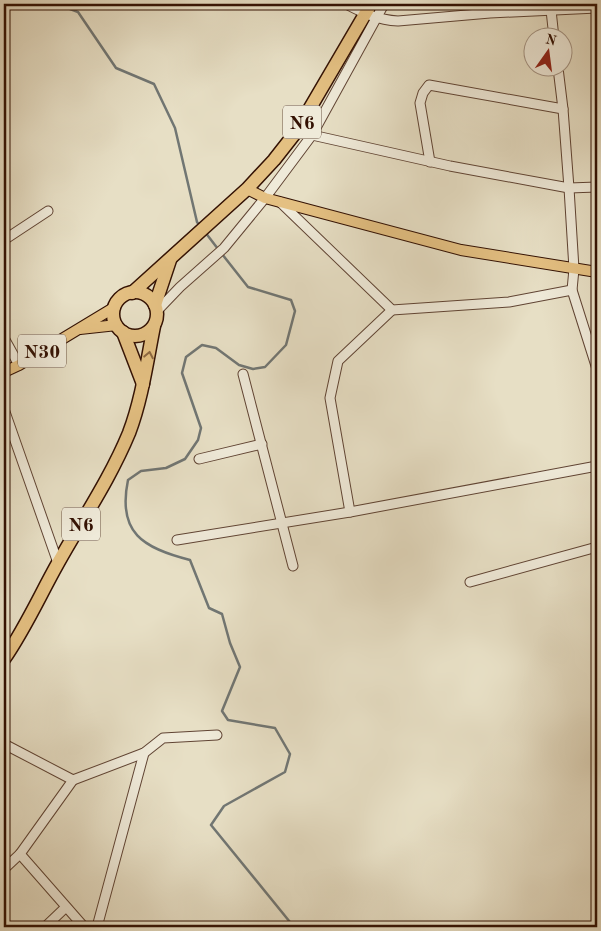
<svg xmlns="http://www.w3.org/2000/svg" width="601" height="931" font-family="'Old Standard TT',serif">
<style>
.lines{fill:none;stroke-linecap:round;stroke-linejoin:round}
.stream{stroke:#717673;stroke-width:2.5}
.minor-casing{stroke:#604434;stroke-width:11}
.major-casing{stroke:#331103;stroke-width:12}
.highway-casing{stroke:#331103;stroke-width:15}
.minor{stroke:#efead9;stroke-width:9}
.major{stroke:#e4c082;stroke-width:10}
.highway{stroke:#e4c082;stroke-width:12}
.oneway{stroke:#8c6842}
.labels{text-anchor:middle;stroke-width:4;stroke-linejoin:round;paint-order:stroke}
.shield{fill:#efead9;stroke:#6b5243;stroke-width:1}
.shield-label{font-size:19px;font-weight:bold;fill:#331103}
</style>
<rect width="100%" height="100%" fill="#e7dfc5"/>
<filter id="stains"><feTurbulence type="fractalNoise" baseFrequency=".004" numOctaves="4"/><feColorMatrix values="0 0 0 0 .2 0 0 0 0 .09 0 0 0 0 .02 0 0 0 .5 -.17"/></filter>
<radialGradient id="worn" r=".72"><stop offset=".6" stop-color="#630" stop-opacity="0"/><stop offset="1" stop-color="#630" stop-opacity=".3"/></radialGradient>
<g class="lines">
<!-- stream -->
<g class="stream">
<path d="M57,4L78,12L116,68L154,84L175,128L197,222L200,226"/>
<path d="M205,232L218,249"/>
<path d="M222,254L248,287L291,300L295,311L286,345L265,367L253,369L239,365L216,348L202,345L186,357L182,373L201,428L198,440L185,459L166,468L141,471L128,480C117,533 143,548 190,560L209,608L222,614L230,643L240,667L222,711L228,720L275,728L290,754L285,772L224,806L211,825L294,927"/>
</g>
<!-- minor casing -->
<g class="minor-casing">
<g id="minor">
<path d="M346,4C363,13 378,20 398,21L490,13L597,8"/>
<path d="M551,10L554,38"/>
<path d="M558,68L563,109L569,188L574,269L572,290L597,369"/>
<path d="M312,135L450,166L569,188L597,187"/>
<path d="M430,162L420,103L423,93L429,85L563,109"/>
<path d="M280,202L392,310L509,302L572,290"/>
<path d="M4,240L48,211"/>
<path d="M157,311L180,287L224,248L265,198L312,135L384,4"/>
<path d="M4,338L19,365"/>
<path d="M243,374L293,566"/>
<path d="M4,409L58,563"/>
<path d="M199,459L262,444"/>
<path d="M350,512L330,398L338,361L392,310"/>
<path d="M177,540L350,512L597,466"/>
<path d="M470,582L597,547"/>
<path d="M4,744L73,780L144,753L163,738L217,735"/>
<path d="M20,854L84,927"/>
<path d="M4,869L20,854L73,780"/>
<path d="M45,927L66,907"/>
<path d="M97,927L144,753"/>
</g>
</g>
<!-- major casing -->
<g class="major-casing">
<g id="major">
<path d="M247,189L265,198L461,250L597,272"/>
<path d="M80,329L117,325"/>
<path d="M4,372L19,365L115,307"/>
</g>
</g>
<!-- highway casing -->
<g class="highway-casing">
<g id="highway">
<circle cx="135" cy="314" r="22"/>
<path d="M132,293L247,189L274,160L296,132L371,4"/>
<path d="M155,305L170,260"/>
<path d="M123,332L143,384"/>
<path d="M4,659C25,629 40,595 58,563C82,520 110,479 129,433C142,399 147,361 154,326"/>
</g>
</g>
<!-- minor -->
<use href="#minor" class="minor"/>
<!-- major -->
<use href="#major" class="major"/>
<!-- highway -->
<use href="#highway" class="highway"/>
</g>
<!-- one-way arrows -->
<defs><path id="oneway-chevron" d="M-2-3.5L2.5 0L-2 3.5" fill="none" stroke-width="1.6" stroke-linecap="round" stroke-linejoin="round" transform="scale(1.25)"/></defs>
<use class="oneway" href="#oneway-chevron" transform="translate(149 355) rotate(-79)"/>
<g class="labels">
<!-- shield labels -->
<g class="shield">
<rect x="283" y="105.5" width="38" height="33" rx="4"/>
<rect x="18" y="334.5" width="48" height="33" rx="4"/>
<rect x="62" y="507.5" width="38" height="33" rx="4"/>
</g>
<g class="shield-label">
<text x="302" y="129">N6</text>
<text x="42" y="358">N30</text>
<text x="81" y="531">N6</text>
</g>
</g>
<!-- margin -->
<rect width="601" height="931" fill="none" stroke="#e7dfc5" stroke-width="20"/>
<rect x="5" y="5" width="591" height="921" fill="none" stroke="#331103" stroke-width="2.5"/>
<rect x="10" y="10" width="581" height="911" fill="none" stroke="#331103"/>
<!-- north arrow -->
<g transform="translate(548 52) rotate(14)"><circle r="24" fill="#efead9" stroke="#a49383"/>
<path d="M0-4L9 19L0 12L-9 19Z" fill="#8f2418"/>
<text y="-8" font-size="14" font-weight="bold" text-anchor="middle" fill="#331103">N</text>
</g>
<rect width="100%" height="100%" filter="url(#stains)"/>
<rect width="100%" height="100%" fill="url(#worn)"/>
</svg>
